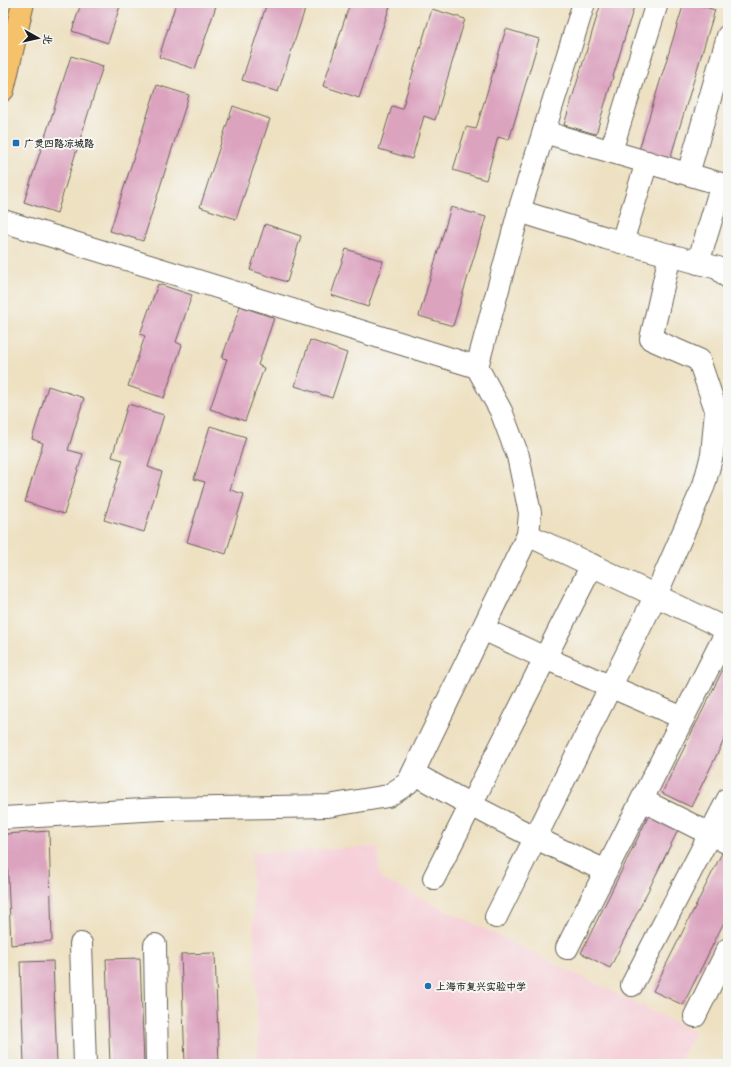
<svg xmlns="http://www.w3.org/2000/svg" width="731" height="1067" font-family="'Playpen Sans','LXGW WenKai TC',sans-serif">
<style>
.built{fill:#f6cfd9}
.building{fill:#dca3bf}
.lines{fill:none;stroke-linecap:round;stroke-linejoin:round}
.minor-casing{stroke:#666156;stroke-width:24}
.major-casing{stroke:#666156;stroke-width:24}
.minor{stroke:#fff;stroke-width:22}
.major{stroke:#f5c16b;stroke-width:22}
.poi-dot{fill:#1f6fb2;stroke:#f6f6f2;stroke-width:1.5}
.labels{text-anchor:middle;stroke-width:4;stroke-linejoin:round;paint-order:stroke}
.poi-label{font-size:10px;font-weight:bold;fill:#1c1c1c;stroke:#f6f6f2;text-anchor:start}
</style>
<rect width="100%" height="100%" fill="#f6f6f2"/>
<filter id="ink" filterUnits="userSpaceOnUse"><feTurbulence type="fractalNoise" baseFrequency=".025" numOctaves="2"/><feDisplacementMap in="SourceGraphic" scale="8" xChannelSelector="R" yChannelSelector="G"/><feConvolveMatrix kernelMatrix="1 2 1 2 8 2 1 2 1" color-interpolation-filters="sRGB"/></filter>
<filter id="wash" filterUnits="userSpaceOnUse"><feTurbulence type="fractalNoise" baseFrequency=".012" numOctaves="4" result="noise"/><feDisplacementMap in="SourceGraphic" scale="16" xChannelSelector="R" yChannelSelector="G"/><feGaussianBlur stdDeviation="0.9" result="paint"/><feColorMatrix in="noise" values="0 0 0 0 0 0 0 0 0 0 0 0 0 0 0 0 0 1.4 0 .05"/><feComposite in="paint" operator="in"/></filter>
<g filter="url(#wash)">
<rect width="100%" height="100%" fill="#eee1c2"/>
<!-- built -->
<path class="built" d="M378,847L380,878L695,1032L677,1064H259L251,853Z"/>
<g id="blocks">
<!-- building -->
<g class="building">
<path d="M81,3H121L108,43L72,31Z"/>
<path d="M176,3H217L195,69L159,57Z"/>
<path d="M267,3H307L278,92L242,80Z"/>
<path d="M350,3H391L359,98L323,86Z"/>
<path d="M601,3H635L596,134L564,125Z"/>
<path d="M684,3H692L715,10L670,159L639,150Z"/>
<path d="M432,9L465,19L435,120L424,116L412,159L379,149L392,106L402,109Z"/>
<path d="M506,29L539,39L509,140L498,137L486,180L453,170L466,127L476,129Z"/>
<path d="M71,56L103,66L57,213L24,202Z"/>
<path d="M157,85L189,95L143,241L110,231Z"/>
<path d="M233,106L270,119L236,219L200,207Z"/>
<path d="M451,207L486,217L453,326L419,316Z"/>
<path d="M265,224L301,236L287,282L250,270Z"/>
<path d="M346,249L383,261L368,307L331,295Z"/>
<path d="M158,284L192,295L176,342L182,345L164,398L128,386L145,336L140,334Z"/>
<path d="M240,306L274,318L258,365L264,368L245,421L210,409L227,359L222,358Z"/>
<path d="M310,340L347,353L332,398L295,386Z"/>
<path d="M48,386L84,398L68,450L83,454L64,514L25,502L43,443L32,439Z"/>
<path d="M128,404L164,415L148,467L162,472L144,532L104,520L123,460L112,457Z"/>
<path d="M210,426L246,437L230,490L244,494L226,554L187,542L205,482L194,479Z"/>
<path d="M728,659V732L691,807L662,793Z"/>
<path d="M650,813L679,828L610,968L581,953Z"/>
<path d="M49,831L52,941L11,945L6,834Z"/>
<path d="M723,851L728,854V914L683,1005L653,991Z"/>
<path d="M215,953L219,1064H185L181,954Z"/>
<path d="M140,958L144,1064H110L106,959Z"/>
<path d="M53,961L57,1064H24L20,962Z"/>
</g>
</g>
</g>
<g filter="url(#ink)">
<use href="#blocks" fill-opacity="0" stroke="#666156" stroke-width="1"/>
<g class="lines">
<!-- minor casing -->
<g class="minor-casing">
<g id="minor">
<path d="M544,132L728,186"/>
<path d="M611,151L657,3"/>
<path d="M688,174L728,36"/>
<path d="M519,211L606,238L718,268L728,277"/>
<path d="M3,221L477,367"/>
<path d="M622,242L647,162"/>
<path d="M698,263L722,184"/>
<path d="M528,535L530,513L518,456L501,411L477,367L519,211L584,3"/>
<path d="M483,629L545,658L683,718"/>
<path d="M413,773C476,809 540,841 606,871"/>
<path d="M642,800L728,843"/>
<path d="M3,818L161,809L328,806L388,796L408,783L528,535L728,630"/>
<path d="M434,878L592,565"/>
<path d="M496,917L656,595L704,485L712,455L716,410L699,360L651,339L670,255"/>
<path d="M81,944L85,1064"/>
<path d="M155,945L157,1064"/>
<path d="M567,948L728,629"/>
<path d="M632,985L728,799"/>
<path d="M695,1016L728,949"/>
</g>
</g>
<!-- major casing -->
<g class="major-casing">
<path id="major" d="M3,90L23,3"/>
</g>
<!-- minor -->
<use href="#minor" class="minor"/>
<!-- major -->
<use href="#major" class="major"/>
</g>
</g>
<!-- markers -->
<g class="poi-dot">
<rect x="12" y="139" width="8" height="8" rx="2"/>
<circle cx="428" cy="986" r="4"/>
</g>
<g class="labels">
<!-- poi labels -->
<g class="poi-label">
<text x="24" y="147">广灵四路凉城路</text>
<text x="436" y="990">上海市复兴实验中学</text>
</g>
</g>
<!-- margin -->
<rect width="731" height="1067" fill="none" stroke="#f6f6f2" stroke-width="16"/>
<!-- north arrow -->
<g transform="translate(38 38) rotate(98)" stroke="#f6f6f2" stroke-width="3" paint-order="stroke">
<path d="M0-3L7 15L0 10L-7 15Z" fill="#1c1c1c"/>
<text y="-6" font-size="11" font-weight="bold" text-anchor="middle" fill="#1c1c1c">北</text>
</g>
</svg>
